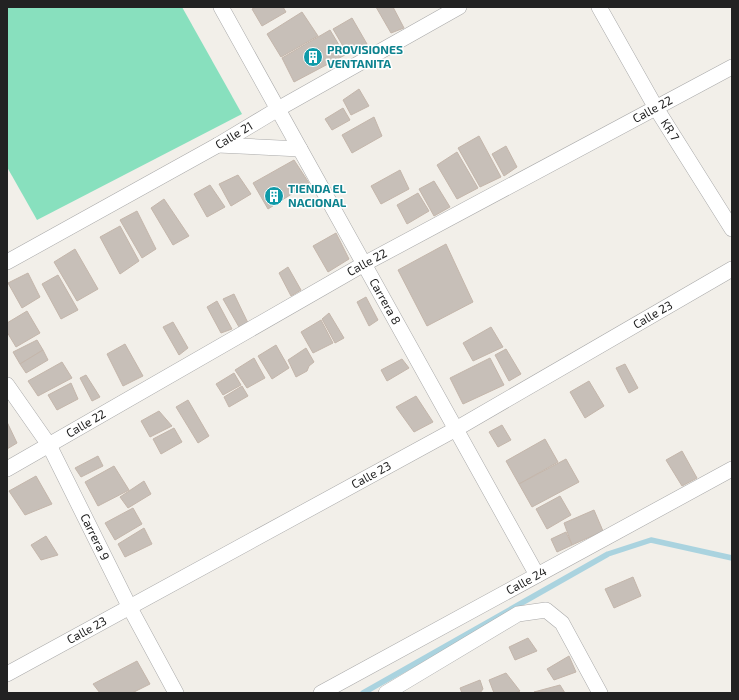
<svg xmlns="http://www.w3.org/2000/svg" width="739" height="700" font-family="'Exo 2',sans-serif">
<style>
.pitch{fill:#88e0be}
.lines{fill:none;stroke-linecap:round;stroke-linejoin:round}
.stream{stroke:#aad3df;stroke-width:5.5}
.building{fill:#c7bfb8;stroke:#c4b6ab}
.street-casing{stroke:#a9a9a9;stroke-width:16}
.street{stroke:#fff;stroke-width:15}
.labels{text-anchor:middle;stroke-width:3;stroke-linejoin:round;paint-order:stroke}
.culture-label{font-size:12px;font-weight:bold;fill:#0d838f;stroke:#fff;text-anchor:start}
.street-label{font-size:12px;fill:#222;stroke:#fff}
</style>
<rect width="100%" height="100%" fill="#f2efe9"/>
<!-- pitch -->
<path class="pitch" d="M7,7H182L242,114L37,220L7,167Z"/>
<g class="lines">
<!-- stream -->
<path class="stream" d="M363,693L608,554L651,540L732,558"/>
</g>
<!-- building -->
<g class="building">
<path d="M256,7H283L286,12L262,26L252,9Z"/>
<path d="M376,7H393L404,28L391,33Z"/>
<path d="M302,12L318,36L281,57L267,34Z"/>
<path d="M352,18L367,44L347,53L333,29Z"/>
<path d="M330,30L345,55L294,82L282,58Z"/>
<path d="M359,89L369,106L351,115L343,100Z"/>
<path d="M343,108L350,120L332,130L325,119Z"/>
<path d="M374,117L382,136L352,153L342,135Z"/>
<path d="M479,136L501,177L480,187L458,148Z"/>
<path d="M506,146L517,167L504,176L492,154Z"/>
<path d="M457,152L478,188L457,199L437,165Z"/>
<path d="M294,160L309,183L268,209L253,183Z"/>
<path d="M400,170L409,189L381,204L371,186Z"/>
<path d="M238,175L251,194L231,206L219,184Z"/>
<path d="M434,181L450,207L434,216L419,189Z"/>
<path d="M210,185L225,207L207,217L194,194Z"/>
<path d="M418,193L429,211L407,224L397,205Z"/>
<path d="M164,199L189,236L173,245L151,208Z"/>
<path d="M137,211L156,249L142,258L120,220Z"/>
<path d="M120,226L139,261L120,274L100,237Z"/>
<path d="M336,233L349,259L328,272L313,246Z"/>
<path d="M446,244L473,302L427,326L398,270Z"/>
<path d="M75,249L98,289L77,301L54,262Z"/>
<path d="M288,267L301,290L291,296L279,273Z"/>
<path d="M28,273L40,297L22,308L8,283Z"/>
<path d="M58,275L78,310L61,319L42,284Z"/>
<path d="M234,294L248,323L239,327L223,299Z"/>
<path d="M366,297L378,320L369,326L357,302Z"/>
<path d="M217,301L232,329L221,333L207,307Z"/>
<path d="M27,311L40,333L16,347L7,332V323Z"/>
<path d="M329,313L344,338L335,343L322,319Z"/>
<path d="M321,320L333,343L313,353L301,332Z"/>
<path d="M173,322L188,348L179,355L163,327Z"/>
<path d="M491,327L503,347L473,361L463,343Z"/>
<path d="M37,340L43,350L20,364L13,352Z"/>
<path d="M125,344L143,376L123,386L107,354Z"/>
<path d="M276,345L289,368L272,379L258,356Z"/>
<path d="M306,348L314,362L309,366L307,371L296,377L288,360Z"/>
<path d="M506,349L521,374L509,381L495,355Z"/>
<path d="M43,350L48,360L26,373L20,364Z"/>
<path d="M254,358L265,378L247,388L235,370Z"/>
<path d="M490,358L504,385L463,404L450,378Z"/>
<path d="M402,359L409,368L387,381L381,370Z"/>
<path d="M62,362L72,378L38,396L28,381Z"/>
<path d="M625,364L638,388L629,393L616,368Z"/>
<path d="M234,373L241,385L223,395L216,384Z"/>
<path d="M86,375L100,397L92,401L80,378Z"/>
<path d="M589,381L604,406L585,418L570,392Z"/>
<path d="M71,383L78,399L57,410L48,395Z"/>
<path d="M242,386L248,396L229,407L224,397Z"/>
<path d="M416,396L433,422L414,432L396,407Z"/>
<path d="M188,400L209,436L198,443L176,407Z"/>
<path d="M159,411L172,426L150,437L141,421Z"/>
<path d="M7,422L17,443L7,449Z"/>
<path d="M502,425L511,440L498,447L489,432Z"/>
<path d="M174,428L182,442L161,454L153,439Z"/>
<path d="M545,439L558,462L519,484L506,461Z"/>
<path d="M682,451L697,478L682,486L666,460Z"/>
<path d="M98,456L103,466L81,477L75,468Z"/>
<path d="M566,459L579,482L532,507L519,484Z"/>
<path d="M114,466L129,490L98,506L85,482Z"/>
<path d="M36,476L52,504L25,515L9,491Z"/>
<path d="M144,481L151,494L128,508L120,497Z"/>
<path d="M560,496L571,515L547,529L536,509Z"/>
<path d="M133,508L142,524L115,540L105,523Z"/>
<path d="M594,510L603,531L572,545L564,523Z"/>
<path d="M144,528L152,544L125,557L118,544Z"/>
<path d="M566,532L572,545L557,552L551,539Z"/>
<path d="M46,536L58,555L41,560L31,545Z"/>
<path d="M633,577L641,596L614,608L605,589Z"/>
<path d="M528,638L537,651L515,660L509,647Z"/>
<path d="M569,656L576,672L554,680L547,669Z"/>
<path d="M137,661L150,684L132,693H100L93,684Z"/>
<path d="M506,673L520,691L516,693H494L489,680Z"/>
<path d="M480,680L483,689L480,693H462L460,688Z"/>
<path d="M560,685L565,693L534,692Z"/>
</g>
<g class="lines">
<!-- street casing -->
<g class="street-casing">
<g id="street">
<path id="s1" d="M221,7L537,575"/>
<path id="s2" d="M599,7L656,108L732,229"/>
<path d="M218,145L300,149"/>
<path id="s3" d="M7,262L218,145L278,109L459,7"/>
<path id="s4" d="M7,385L49,445L130,608L176,693"/>
<path id="s5" d="M7,469L364,264L732,67"/>
<path id="s6" d="M7,674L456,429L732,269"/>
<path id="s7" d="M321,693L732,469"/>
<path d="M386,693L518,614L546,610L562,623L600,693"/>
</g>
</g>
<!-- street -->
<use href="#street" class="street"/>
</g>
<!-- icons -->
<defs>
<g id="building-disc" transform="scale(1)"><circle r="9.5" fill="#0f9aa8" stroke="#fff"/><path d="M-4-6H4V6H1V3H-1V6H-4ZM-2.5-4.3h1.7v1.8h-1.7ZM.8-4.3h1.7v1.8H.8ZM-2.5-1h1.7V.8h-1.7ZM.8-1h1.7V.8H.8Z" fill="#fff"/></g>
</defs>
<g fill-rule="evenodd">
<use href="#building-disc" x="313" y="57"/>
<use href="#building-disc" x="274" y="196"/>
</g>
<g class="labels">
<!-- culture labels -->
<g class="culture-label">
<text x="327" y="54">PROVISIONES<tspan x="327" dy="14">VENTANITA</tspan></text>
<text x="288" y="193">TIENDA EL<tspan x="288" dy="14">NACIONAL</tspan></text>
</g>
<!-- street labels -->
<g class="street-label">
<text dy="4" stroke="none"><textPath href="#s5" startOffset="739">Calle 22</textPath></text>
<text dy="4" stroke="none"><textPath href="#s2" startOffset="142">KR 7</textPath></text>
<text dy="4" stroke="none"><textPath href="#s3" startOffset="260">Calle 21</textPath></text>
<text dy="4" stroke="none"><textPath href="#s5" startOffset="415">Calle 22</textPath></text>
<text dy="4" stroke="none"><textPath href="#s1" startOffset="337">Carrera 8</textPath></text>
<text dy="4" stroke="none"><textPath href="#s6" startOffset="739">Calle 23</textPath></text>
<text dy="4" stroke="none"><textPath href="#s5" startOffset="91">Calle 22</textPath></text>
<text dy="4" stroke="none"><textPath href="#s6" startOffset="415">Calle 23</textPath></text>
<text dy="4" stroke="none"><textPath href="#s4" startOffset="176">Carrera 9</textPath></text>
<text dy="4" stroke="none"><textPath href="#s7" startOffset="234">Calle 24</textPath></text>
<text dy="4" stroke="none"><textPath href="#s6" startOffset="91">Calle 23</textPath></text>
</g>
</g>
<!-- border -->
<rect width="739" height="700" fill="none" stroke="#222222" stroke-width="16"/>
</svg>
